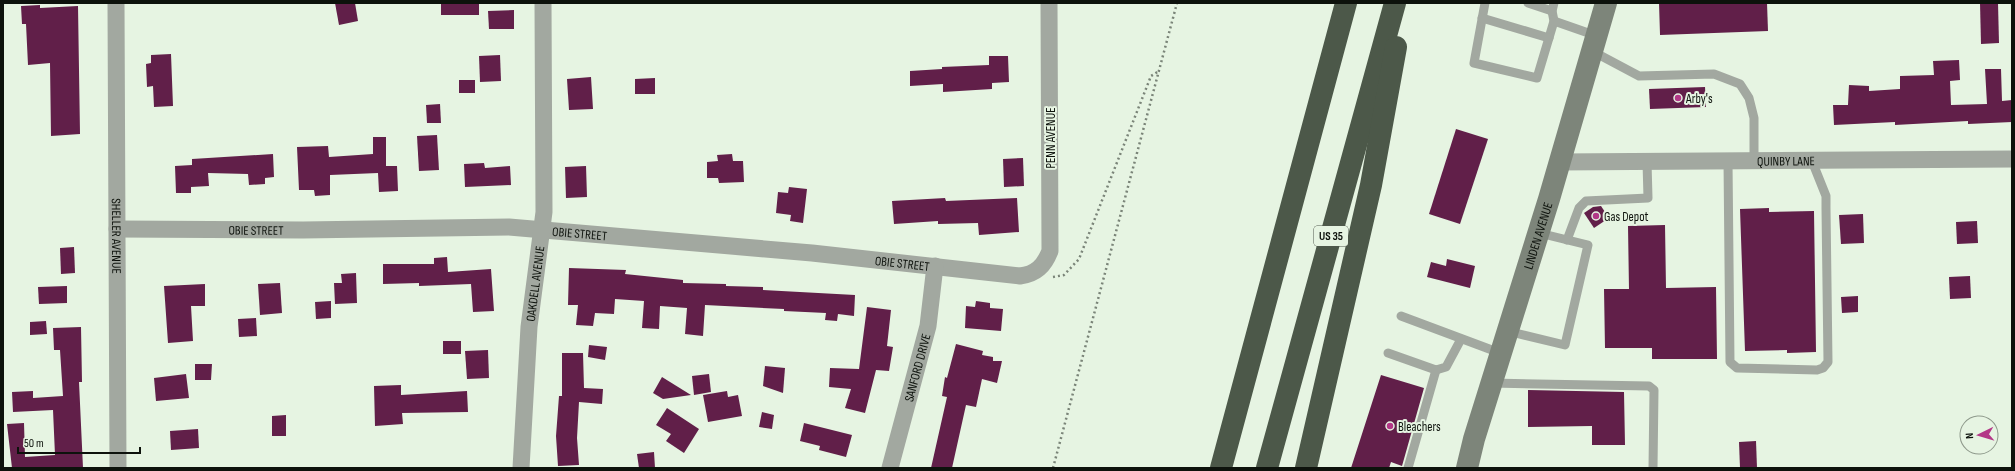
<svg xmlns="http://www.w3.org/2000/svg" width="2015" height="471" font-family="'Sofia Sans Condensed',sans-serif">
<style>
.building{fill:#611f49}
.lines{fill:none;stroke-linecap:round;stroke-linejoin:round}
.path{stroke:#7a8478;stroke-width:2.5;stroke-dasharray:2 3;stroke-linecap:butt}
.service{stroke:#a2a8a0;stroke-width:9}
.minor{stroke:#a2a8a0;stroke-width:17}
.secondary{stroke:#7d857a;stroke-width:22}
.motorway{stroke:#4c5849;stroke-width:22}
.poi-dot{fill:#b33787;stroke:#e6f4e2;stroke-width:1.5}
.labels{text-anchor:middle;stroke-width:4;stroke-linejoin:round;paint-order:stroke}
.shield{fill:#e6f4e2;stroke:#4e564c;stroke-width:1}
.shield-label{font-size:12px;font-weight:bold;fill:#0d120c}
.poi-label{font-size:13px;fill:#0d120c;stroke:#e6f4e2;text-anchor:start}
.street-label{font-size:13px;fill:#0d120c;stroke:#e6f4e2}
</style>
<rect width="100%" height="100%" fill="#e6f4e2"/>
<!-- building -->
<g class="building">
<path d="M335,3H355L358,21L339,25Z"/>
<rect x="441" y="3" width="38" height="12"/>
<path d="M1659,3H1767L1768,31L1660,35Z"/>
<path d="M1980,3H1998L1999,43L1981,44Z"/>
<path d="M40,5V8L78,6L80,134L51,136L50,63L28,65L26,24H22L21,6Z"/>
<path d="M514,10V29H489L488,11Z"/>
<path d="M171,54L173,106L154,107L153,86L147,87L146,64L151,63V55Z"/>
<path d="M500,55L501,81L480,82L479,56Z"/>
<path d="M989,56H1008L1009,82L992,83V89L943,92V84L910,86V71L942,69V67L989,65Z"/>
<path d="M1959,60L1960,80L1950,81L1951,105L1987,104L1985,69H2001L2002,101L2012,100V122L1968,124V121L1895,125V122L1834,125L1833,105H1848L1849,85L1869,86V91L1900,89V76L1934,75L1933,61Z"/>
<path d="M591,77L593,109L569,110L567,79Z"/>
<path d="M655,78V94H635V79Z"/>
<rect x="459" y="80" width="16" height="13"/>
<path d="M1705,87L1706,107L1650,109L1649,89Z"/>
<path d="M440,104L441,123H427L426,105Z"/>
<path d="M1456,129L1488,139L1460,224L1429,214Z"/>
<path d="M437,135L439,170L419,171L417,136Z"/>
<path d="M373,137H386V166H397L398,191L379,192L378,173L330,175V195L315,196L314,190H299L297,147L328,146L329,157L373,154Z"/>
<path d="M273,154L274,177L265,178V184L249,185L248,174L208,173L209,186L191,187V193H176L175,166L192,165V159Z"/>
<path d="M732,154L733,161H743L744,182L719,183L718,178H707V162L718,161L717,155Z"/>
<path d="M1023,158L1024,186L1004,187L1003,159Z"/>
<path d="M484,163L485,168L510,166L511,185L465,187L464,164Z"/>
<path d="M586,166L587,197L566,198L565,167Z"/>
<path d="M789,187L807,189L803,223L790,221L791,215L776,213L778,192L788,193Z"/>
<path d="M945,198L946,201L1017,198L1019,232L979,235L978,223L938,224V221L894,224L892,201Z"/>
<path d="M1601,206L1609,218L1594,228L1584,213L1593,207Z"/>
<path d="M1769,208V212L1814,211L1816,352L1787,353V350L1745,351L1740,209Z"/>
<path d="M1863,214L1864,243L1841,244L1839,215Z"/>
<path d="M1977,221L1978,243L1957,244L1956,222Z"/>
<path d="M1665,225L1666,288L1716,287L1717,359H1652V348H1605L1604,289H1629L1628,226Z"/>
<path d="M74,247L75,273L61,274L60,248Z"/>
<path d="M447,257L448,272L491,269L494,311L473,312L471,284L419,286V283L383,284V264H434V258Z"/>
<path d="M1447,259L1475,266L1470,288L1427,277L1431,262L1446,266Z"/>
<path d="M569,268L626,270L625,274L683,280V283L726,284V286L763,287V290L855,295L854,316L838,314L837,321L825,320L826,313L784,311V309L705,305L703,336L685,334L687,308L660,306L659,329L642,328L644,301L615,299L614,314L595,313L593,326L576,325L578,305H568Z"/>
<path d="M356,273L357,303L335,304L334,283H342L341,274Z"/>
<path d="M1970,276L1971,298L1950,299L1949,277Z"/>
<path d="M280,283L282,313L260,315L258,284Z"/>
<path d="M205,284V306H191L193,341L168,343L164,286Z"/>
<path d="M67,286V303L39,304L38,287Z"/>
<path d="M1858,296V312L1842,313L1841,297Z"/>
<path d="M331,301V318L316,319L315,302Z"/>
<path d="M976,301L990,303V308L1003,309L1001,331L965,328L966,306L975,307Z"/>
<path d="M867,307L891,310L887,346L893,347L889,371L876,370L865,413L845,408L851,389L829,387L830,368L859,369Z"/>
<path d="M256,318L257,336L239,337L238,319Z"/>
<path d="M46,321L47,334L30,335V322Z"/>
<path d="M81,327L82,382H79L83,468H12L7,424L24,423L25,457L55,455L53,410L13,412L12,392L33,391V398L63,396L60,350H54L53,328Z"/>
<rect x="443" y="341" width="18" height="13"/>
<path d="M956,344L983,351L982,355L993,357V361H1002L997,383L982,379L976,407L966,405L952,468H931L947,397L942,396L945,377L947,378Z"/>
<path d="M589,345L607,347L605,360L588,357Z"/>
<path d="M488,350L489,378L467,379L465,351Z"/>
<path d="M562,353H583L584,388L603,389L602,404L579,402L577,438L579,465L558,466L556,436L559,396H562Z"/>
<path d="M195,364H212L211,380H195Z"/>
<path d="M765,366L785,368L783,393L763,386Z"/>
<path d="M186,374L189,398L156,401L154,378Z"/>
<path d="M709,374L711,392L694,395L692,376Z"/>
<path d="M1381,375L1424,388L1402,466L1391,462L1389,468H1351Z"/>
<path d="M662,377L691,395L663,399L653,393Z"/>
<path d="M401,385V395L467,391L468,412L402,413L403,424L375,426L374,386Z"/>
<path d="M1528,390L1624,392L1625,445H1592V426L1528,427Z"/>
<path d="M727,391L728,397L738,395L742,416L708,422L703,395Z"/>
<path d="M667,408L699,429L684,453L666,441L671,434L656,425Z"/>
<path d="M762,412L774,415L772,429L759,427Z"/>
<path d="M286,415V436H272V416Z"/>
<path d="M804,423L852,435L846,457L819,450L820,446L800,441Z"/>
<path d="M198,429L199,448L171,450L170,431Z"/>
<path d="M1756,441L1757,468H1740L1739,442Z"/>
<path d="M654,452L655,468H639L637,454Z"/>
</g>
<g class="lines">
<!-- path -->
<g class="path">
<path d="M1053,277L1064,275L1079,259L1151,76L1159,71"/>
<path d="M1053,468L1177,3"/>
</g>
<!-- service -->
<g class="service">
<path d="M1485,3L1474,63L1537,78L1554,21L1552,11L1554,3"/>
<path d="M1528,3L1552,11"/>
<path d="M1482,18L1549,38"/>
<path d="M1554,21L1597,36"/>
<path d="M1592,51L1639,76L1714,74L1740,84L1749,98L1754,118V161"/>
<path d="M1728,161L1730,362L1737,368L1817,370L1823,368L1828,362L1826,208V196L1812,161"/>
<path d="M1567,240L1579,208L1586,201L1648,198L1647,162"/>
<path d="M1401,316L1500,353"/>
<path d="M1507,331L1565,345L1588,245L1539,233"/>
<path d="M1388,353L1436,370L1446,367L1461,339"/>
<path d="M1491,383L1649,386L1654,390L1653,468"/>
<path d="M1408,468L1436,370"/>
</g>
<!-- minor -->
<g class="minor">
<path id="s1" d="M116,3L118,468"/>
<path id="s2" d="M1559,162L2012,159"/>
<path id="s3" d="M117,229L303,230L509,227L812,253L1020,276C1036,274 1044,266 1050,251L1049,3"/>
<path id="s4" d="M521,468L529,327L544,212L543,3"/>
<path id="s5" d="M890,468L928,326L935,266"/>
</g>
<!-- secondary -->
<path class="secondary" id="s6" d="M1467,468L1474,439L1549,199L1606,3"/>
<!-- motorway -->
<g class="motorway">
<path d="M1221,468L1346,3"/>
<path d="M1267,468L1395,3"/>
<path d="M1306,468L1371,185L1396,47"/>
</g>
</g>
<!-- markers -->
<g class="poi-dot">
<circle cx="1678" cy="98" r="4"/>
<circle cx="1596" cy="216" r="4"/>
<circle cx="1390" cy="426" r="4"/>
</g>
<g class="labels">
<!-- shield labels -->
<rect class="shield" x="1314" y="226" width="34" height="20" rx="3"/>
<g class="shield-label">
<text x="1331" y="240">US 35</text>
</g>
<!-- poi labels -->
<g class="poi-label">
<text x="1686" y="103">Arby's</text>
<text x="1604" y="221">Gas Depot</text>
<text x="1398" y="431">Bleachers</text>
</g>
<!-- street labels -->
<g class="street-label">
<text transform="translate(1050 138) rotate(-90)" y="5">PENN AVENUE</text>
<text dy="5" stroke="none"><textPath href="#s2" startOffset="227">QUINBY LANE</textPath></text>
<text dy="5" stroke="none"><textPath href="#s3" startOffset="139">OBIE STREET</textPath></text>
<text dy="5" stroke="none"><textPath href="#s3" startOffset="463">OBIE STREET</textPath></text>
<text dy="5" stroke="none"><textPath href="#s1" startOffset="233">SHELLER AVENUE</textPath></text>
<text dy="5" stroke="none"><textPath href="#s6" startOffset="243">LINDEN AVENUE</textPath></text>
<text dy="5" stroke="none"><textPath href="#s3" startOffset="787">OBIE STREET</textPath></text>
<text dy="5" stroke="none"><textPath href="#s4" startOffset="185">OAKDELL AVENUE</textPath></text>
<text dy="5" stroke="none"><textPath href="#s5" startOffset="104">SANFORD DRIVE</textPath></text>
</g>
</g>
<!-- border -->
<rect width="2015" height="471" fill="none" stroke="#0d120c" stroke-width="8"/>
<!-- north arrow -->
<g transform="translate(1979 435) rotate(265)"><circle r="19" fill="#e6f4e2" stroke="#8f9a8c"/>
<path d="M0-3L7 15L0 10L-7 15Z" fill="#b33787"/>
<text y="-6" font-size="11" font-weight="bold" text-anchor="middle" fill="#0d120c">N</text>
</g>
<!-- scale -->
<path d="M18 447v6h122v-6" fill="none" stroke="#0d120c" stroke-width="2"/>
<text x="24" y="447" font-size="12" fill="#0d120c" stroke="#e6f4e2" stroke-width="3" paint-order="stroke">50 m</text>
</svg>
